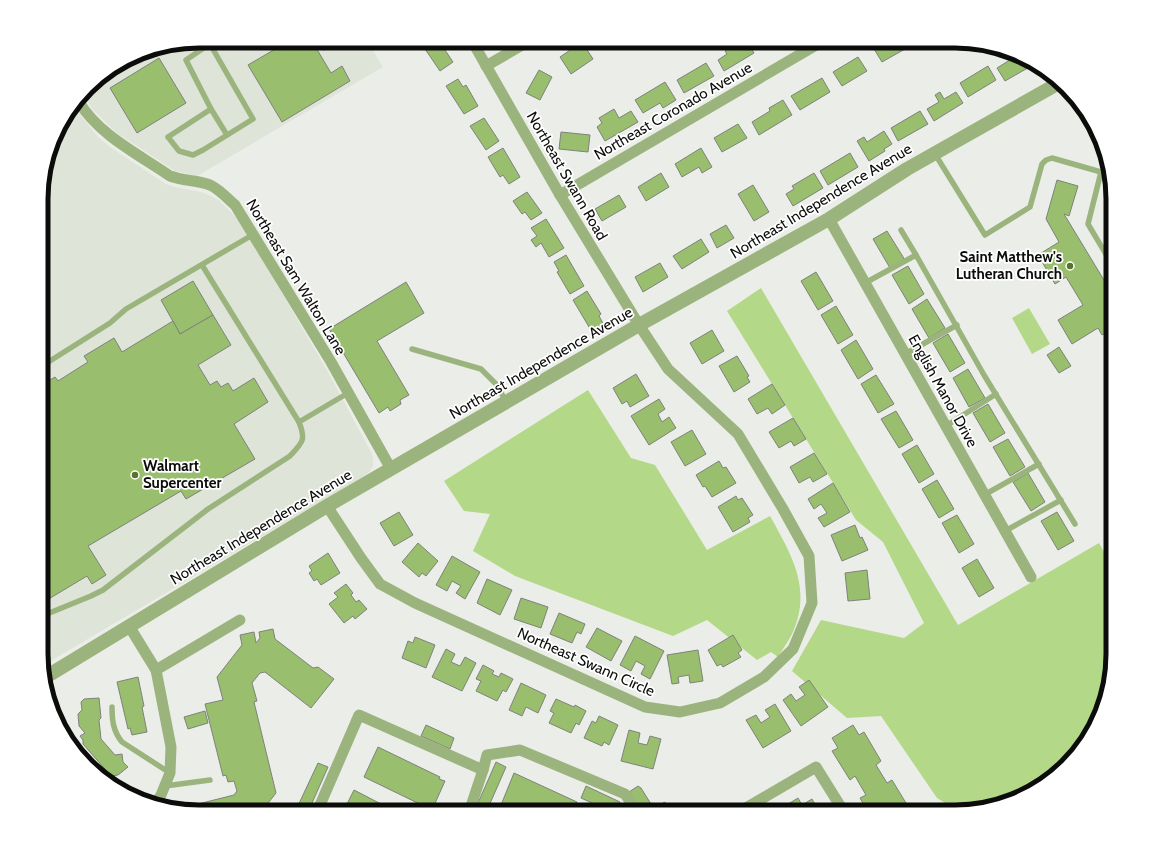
<svg xmlns="http://www.w3.org/2000/svg" width="1154" height="853" font-family="Cabin,sans-serif">
<style>
.built{fill:#dee4d7}
.green{fill:#b3d888}
.building{fill:#99be6d;stroke:#7f827d}
.lines{fill:none;stroke-linecap:round;stroke-linejoin:round}
.service{stroke:#9bb47e;stroke-width:5.5}
.minor{stroke:#9bb47e;stroke-width:11}
.tertiary{stroke:#9bb47e;stroke-width:14}
.poi-dot{fill:#56752b;stroke:#fff;stroke-width:1.5}
.labels{text-anchor:middle;stroke-width:3.5;stroke-linejoin:round;paint-order:stroke}
.street-label{font-size:15px;fill:#0c0d0b;stroke:#fff}
.poi-label{font-size:15px;font-weight:bold;fill:#0c0d0b;stroke:#fff;text-anchor:end}
.rim{fill:none;stroke:#0c0d0b;stroke-width:5}
</style>
<rect width="100%" height="100%" fill="#ebeee8"/>
<!-- built -->
<g class="built">
<path d="M199,41H367L383,67L197,176L175,171L117,133L92,109L86,97V92L95,80L141,53Z"/>
<path d="M74,107L98,137L110,147L166,184L174,187L201,192L211,196L220,201L235,216L241,223L328,372L372,454L373,460V466L370,471L366,475L42,666V179L57,129Z"/>
</g>
<!-- green -->
<g class="green">
<path d="M761,288L958,625L1099,543L1113,568V664L1101,714L1080,750L1025,796L958,811L937,798L881,716L847,718L792,671L821,620L904,638L924,623L883,542L856,520L727,311Z"/>
<path d="M1029,308L1050,344L1032,354L1012,318Z"/>
<path d="M588,390L631,458L655,465L707,550L770,516C791,554 813,589 792,634C788,642 782,650 778,657L771,652L757,660L707,620L673,636L515,576L473,551L490,514L464,511L444,481Z"/>
</g>
<!-- building -->
<g class="building">
<path d="M289,41H312L331,73L342,66L350,81L282,122L248,65Z"/>
<path d="M321,41H332L334,48L323,50Z"/>
<path d="M437,41H439L453,62L440,71L425,49Z"/>
<path d="M606,41H617L609,46Z"/>
<path d="M742,41H747L754,53L724,71L718,60L727,54L725,51Z"/>
<path d="M762,41H777L766,47Z"/>
<path d="M887,41H901L905,49L882,62L874,49Z"/>
<path d="M582,42L593,59L571,74L560,57Z"/>
<path d="M1018,55L1033,65L1005,81L997,68Z"/>
<path d="M858,57L867,71L842,86L833,72Z"/>
<path d="M159,58L186,103L137,133L110,88Z"/>
<path d="M706,63L714,76L684,93L677,80Z"/>
<path d="M988,66L996,80L968,97L960,83Z"/>
<path d="M539,70L552,77L540,100L526,93Z"/>
<path d="M822,78L830,92L800,110L791,96Z"/>
<path d="M458,79L463,87L466,85L478,106L464,114L446,86Z"/>
<path d="M665,82L676,100L663,108L660,103L643,113L635,100Z"/>
<path d="M940,92L944,99L956,92L963,103L934,121L927,109L939,102L935,95Z"/>
<path d="M783,100L792,115L759,135L752,122L770,111L769,108Z"/>
<path d="M614,109L619,118L631,111L638,122L605,141L597,127L602,123L599,118Z"/>
<path d="M920,111L928,124L898,141L891,128Z"/>
<path d="M484,118L499,141L486,150L470,126Z"/>
<path d="M738,124L747,138L722,152L714,138Z"/>
<path d="M884,131L892,144L884,149L885,151L869,161L857,141L864,137L867,142Z"/>
<path d="M561,132L590,135L588,152L559,149Z"/>
<path d="M503,148L520,177L509,184L503,175L500,177L488,157Z"/>
<path d="M701,148L712,167L702,173L699,167L682,177L675,164Z"/>
<path d="M850,153L858,167L828,185L820,171Z"/>
<path d="M661,173L669,187L646,201L638,187Z"/>
<path d="M814,173L823,188L793,206L786,194L794,189L792,186Z"/>
<path d="M1057,180L1078,186L1069,216L1064,214L1110,290L1113,288V330L1112,329L1102,335L1098,328L1072,344L1058,320L1083,305L1066,277L1055,284L1038,255L1059,242L1046,219Z"/>
<path d="M753,185L769,212L754,221L738,194Z"/>
<path d="M527,192L542,213L531,220L525,212L522,214L513,201Z"/>
<path d="M619,195L626,207L602,221L595,209Z"/>
<path d="M546,219L564,248L549,257L541,243L536,247L531,240L537,236L531,228Z"/>
<path d="M726,225L734,238L717,248L710,234Z"/>
<path d="M887,231L905,260L890,268L873,239Z"/>
<path d="M701,239L709,252L682,269L673,256Z"/>
<path d="M566,255L584,286L570,294L557,272L559,271L554,262Z"/>
<path d="M660,263L668,277L643,292L635,277Z"/>
<path d="M908,266L924,294L909,304L892,275Z"/>
<path d="M816,272L833,301L818,310L801,281Z"/>
<path d="M193,281L213,315L180,334L161,300Z"/>
<path d="M406,282L424,313L377,341L409,395L400,400L401,404L390,411L388,407L379,413L329,329Z"/>
<path d="M587,291L601,314L599,316L604,325L592,332L573,300Z"/>
<path d="M927,299L945,328L929,338L912,309Z"/>
<path d="M836,306L853,335L838,344L821,315Z"/>
<path d="M213,315L231,345L198,365L210,385L217,381L221,387L228,383L233,391L254,378L268,402L234,424L255,459L186,499L181,491L88,546L106,575L92,584L87,576L42,603V385L55,377L58,381L88,362L84,356L114,338L122,352L173,321L180,334Z"/>
<path d="M712,330L724,351L702,364L690,343Z"/>
<path d="M948,334L965,363L950,372L933,343Z"/>
<path d="M856,340L873,369L858,379L841,350Z"/>
<path d="M1059,347L1071,366L1059,373L1047,355Z"/>
<path d="M737,356L749,376L747,377L750,382L734,392L719,366Z"/>
<path d="M968,369L985,398L969,407L953,378Z"/>
<path d="M636,374L649,396L630,407L627,401L622,404L613,388Z"/>
<path d="M876,375L894,404L878,413L861,384Z"/>
<path d="M772,384L785,405L772,414L768,408L757,414L748,399Z"/>
<path d="M659,399L665,409L658,414L662,422L669,417L676,428L649,445L631,416Z"/>
<path d="M988,404L1005,433L990,442L973,413Z"/>
<path d="M896,411L913,440L899,448L881,419Z"/>
<path d="M793,418L806,439L794,446L791,441L779,448L769,432Z"/>
<path d="M692,430L706,454L685,466L671,442Z"/>
<path d="M1008,439L1025,467L1010,476L993,447Z"/>
<path d="M917,445L934,474L919,483L902,454Z"/>
<path d="M814,453L827,474L813,482L810,477L799,483L790,467Z"/>
<path d="M719,461L723,468L726,467L736,483L712,497L705,486L703,487L696,475Z"/>
<path d="M1028,473L1045,502L1031,511L1013,482Z"/>
<path d="M937,480L954,509L939,518L922,489Z"/>
<path d="M833,483L850,512L824,527L818,518L827,513L821,504L814,509L808,499Z"/>
<path d="M736,496L738,500L742,498L753,515L748,518L750,522L733,532L718,507Z"/>
<path d="M399,512L413,535L394,546L380,523Z"/>
<path d="M1057,512L1074,541L1058,550L1041,521Z"/>
<path d="M957,515L974,544L959,553L942,523Z"/>
<path d="M855,525L860,538L862,537L868,550L842,561L831,535Z"/>
<path d="M418,543L438,561L426,576L422,573L419,577L402,562Z"/>
<path d="M328,553L340,573L321,585L317,579L314,581L309,573L312,571L309,566Z"/>
<path d="M452,556L480,572L465,599L456,593L461,586L452,581L447,591L436,585Z"/>
<path d="M977,559L994,588L979,597L962,568Z"/>
<path d="M867,570L870,599L848,601L845,573Z"/>
<path d="M487,579L512,590L500,615L477,603Z"/>
<path d="M346,584L353,593L351,595L356,602L359,600L367,609L355,619L353,616L344,623L329,604L338,597L334,593Z"/>
<path d="M521,598L548,607L541,628L514,619Z"/>
<path d="M559,613L585,624L581,634L577,632L572,643L550,634Z"/>
<path d="M597,628L622,641L611,661L586,647Z"/>
<path d="M273,629L275,639L313,668L318,667L334,679L311,708L265,672L260,673L252,683L257,701L254,702L276,793L261,812L187,811L186,807L234,795L237,791L234,781L228,782L226,775L223,776L205,704L223,700L217,677L242,645L240,635L254,632L256,643L260,638L259,632Z"/>
<path d="M733,635L742,650L738,653L741,657L723,667L721,664L717,666L708,650Z"/>
<path d="M635,636L664,651L650,679L641,674L645,666L636,661L631,671L620,665Z"/>
<path d="M415,637L435,645L426,668L402,658L408,641L413,643Z"/>
<path d="M446,649L455,654L451,662L460,666L465,657L476,663L462,691L432,677Z"/>
<path d="M698,650L703,681L690,683L689,675L678,677L679,683L672,684L667,655Z"/>
<path d="M483,665L494,671L492,674L499,677L501,673L513,679L506,692L503,690L497,701L476,691L481,681L476,679Z"/>
<path d="M138,677L144,706L142,707L147,732L132,735L130,728L128,729L117,682Z"/>
<path d="M809,680L828,707L801,726L783,700L791,694L796,701L805,695L799,687Z"/>
<path d="M521,683L546,695L538,713L526,707L522,716L509,710Z"/>
<path d="M99,698L101,718L99,720L101,739L115,755L122,754L123,762L128,767L118,775L111,776L83,744V740L80,736L85,733L79,726L78,714L82,710L81,702L84,699Z"/>
<path d="M556,699L574,707L575,705L586,711L579,725L576,723L571,733L549,723L554,713L550,711Z"/>
<path d="M775,704L791,731L763,748L746,720L756,715L761,723L770,717L765,710Z"/>
<path d="M205,711L208,723L188,729L184,717Z"/>
<path d="M599,716L618,725L609,745L604,742L602,746L584,738L592,721L596,723Z"/>
<path d="M426,725L454,738L450,749L421,736Z"/>
<path d="M853,725L859,735L864,732L881,761L876,765L887,783L892,780L909,808L904,812H868L860,798L866,795L855,776L850,780L832,751L838,748L832,738Z"/>
<path d="M629,730L640,733L638,743L647,745L650,736L661,739L653,769L621,761Z"/>
<path d="M378,747L440,777L439,779L445,781L432,810L364,777Z"/>
<path d="M496,762L506,767L488,808L478,803Z"/>
<path d="M318,763L328,767L308,812H301L296,810Z"/>
<path d="M514,773L577,802L573,812H515L501,805Z"/>
<path d="M586,786L620,802L615,812H612L581,798Z"/>
<path d="M638,786L641,788L656,812H642L629,792Z"/>
<path d="M354,790L383,805L380,812H343Z"/>
<path d="M798,798L802,805L812,799L819,812H775Z"/>
<path d="M664,802L679,812H657Z"/>
</g>
<g class="lines">
<!-- service -->
<g class="service">
<path d="M343,41L345,44"/>
<path d="M210,44L253,119L203,150L193,155L179,151L168,137L211,109L186,60L214,41"/>
<path d="M211,109L227,135"/>
<path d="M935,154L985,235L1030,207L1042,164L1046,160L1052,158L1101,172L1088,224L1113,266"/>
<path d="M1101,172L1109,175"/>
<path d="M901,230L916,255"/>
<path d="M1106,254L1113,250"/>
<path d="M202,265L299,422"/>
<path d="M865,283L916,255L984,375L1075,524"/>
<path d="M412,349L481,369L497,385L506,402"/>
<path d="M905,354L957,325"/>
<path d="M42,366L110,323L126,309L254,234"/>
<path d="M946,426L996,394"/>
<path d="M984,495L1039,464"/>
<path d="M1005,531L1061,500"/>
<path d="M42,616L91,596L103,590L208,509L290,456C303,442 306,440 299,422L348,393"/>
<path d="M112,707C112,720 113,731 122,742L170,773"/>
<path d="M165,786L210,780"/>
</g>
<!-- minor -->
<g class="minor">
<path d="M486,66L529,41"/>
<path d="M79,102C99,135 138,154 170,176C183,181 197,180 210,185C219,189 227,198 235,205L331,362L391,469"/>
<path d="M560,195L823,41"/>
<path d="M829,219L1031,577"/>
<path d="M327,506L361,558L380,584L415,603L645,707L680,712L720,703L764,677L793,649L812,603L809,556L783,509L738,434L668,369L639,325L560,195L472,41"/>
<path d="M129,626L156,670L171,747L170,773L161,795L155,804"/>
<path d="M156,670L240,620"/>
<path d="M317,812L359,715L483,770L487,755L520,750L625,794L637,812"/>
<path d="M469,812L483,770"/>
<path d="M739,812L816,767L844,812"/>
</g>
<!-- tertiary -->
<path class="tertiary" d="M44,678L327,506L639,325L829,219L907,169L1059,83"/>
</g>
<!-- markers -->
<g class="poi-dot">
<circle cx="1070" cy="266" r="4"/>
<circle cx="135" cy="475" r="4"/>
</g>
<g class="labels">
<!-- street labels -->
<g class="street-label">
<text transform="translate(673 111) rotate(-30)" y="5">Northeast Coronado Avenue</text>
<text transform="translate(567 176) rotate(60)" y="5">Northeast Swann Road</text>
<text transform="translate(821 201) rotate(-31)" y="5">Northeast Independence Avenue</text>
<text transform="translate(296 277) rotate(59)" y="5">Northeast Sam Walton Lane</text>
<text transform="translate(541 363) rotate(-30)" y="5">Northeast Independence Avenue</text>
<text transform="translate(943 391) rotate(61)" y="5">English Manor Drive</text>
<text transform="translate(261 527) rotate(-31)" y="5">Northeast Independence Avenue</text>
<text transform="translate(586 662) rotate(24)" y="5">Northeast Swann Circle</text>
</g>
<!-- poi labels -->
<g class="poi-label">
<text x="1062" y="262">Saint Matthew's<tspan x="1062" dy="17">Lutheran Church</tspan></text>
<text x="143" y="471" text-anchor="start">Walmart<tspan x="143" dy="17">Supercenter</tspan></text>
</g>
</g>
<!-- crop -->
<path d="M0 0H1154V853H0ZM199 48H955A151 151 0 0 1 1106 199V654A151 151 0 0 1 955 805H199A151 151 0 0 1 48 654V199A151 151 0 0 1 199 48Z" fill="#fff" fill-rule="evenodd"/>
<path class="rim" d="M199 48H955A151 151 0 0 1 1106 199V654A151 151 0 0 1 955 805H199A151 151 0 0 1 48 654V199A151 151 0 0 1 199 48Z"/>
</svg>
